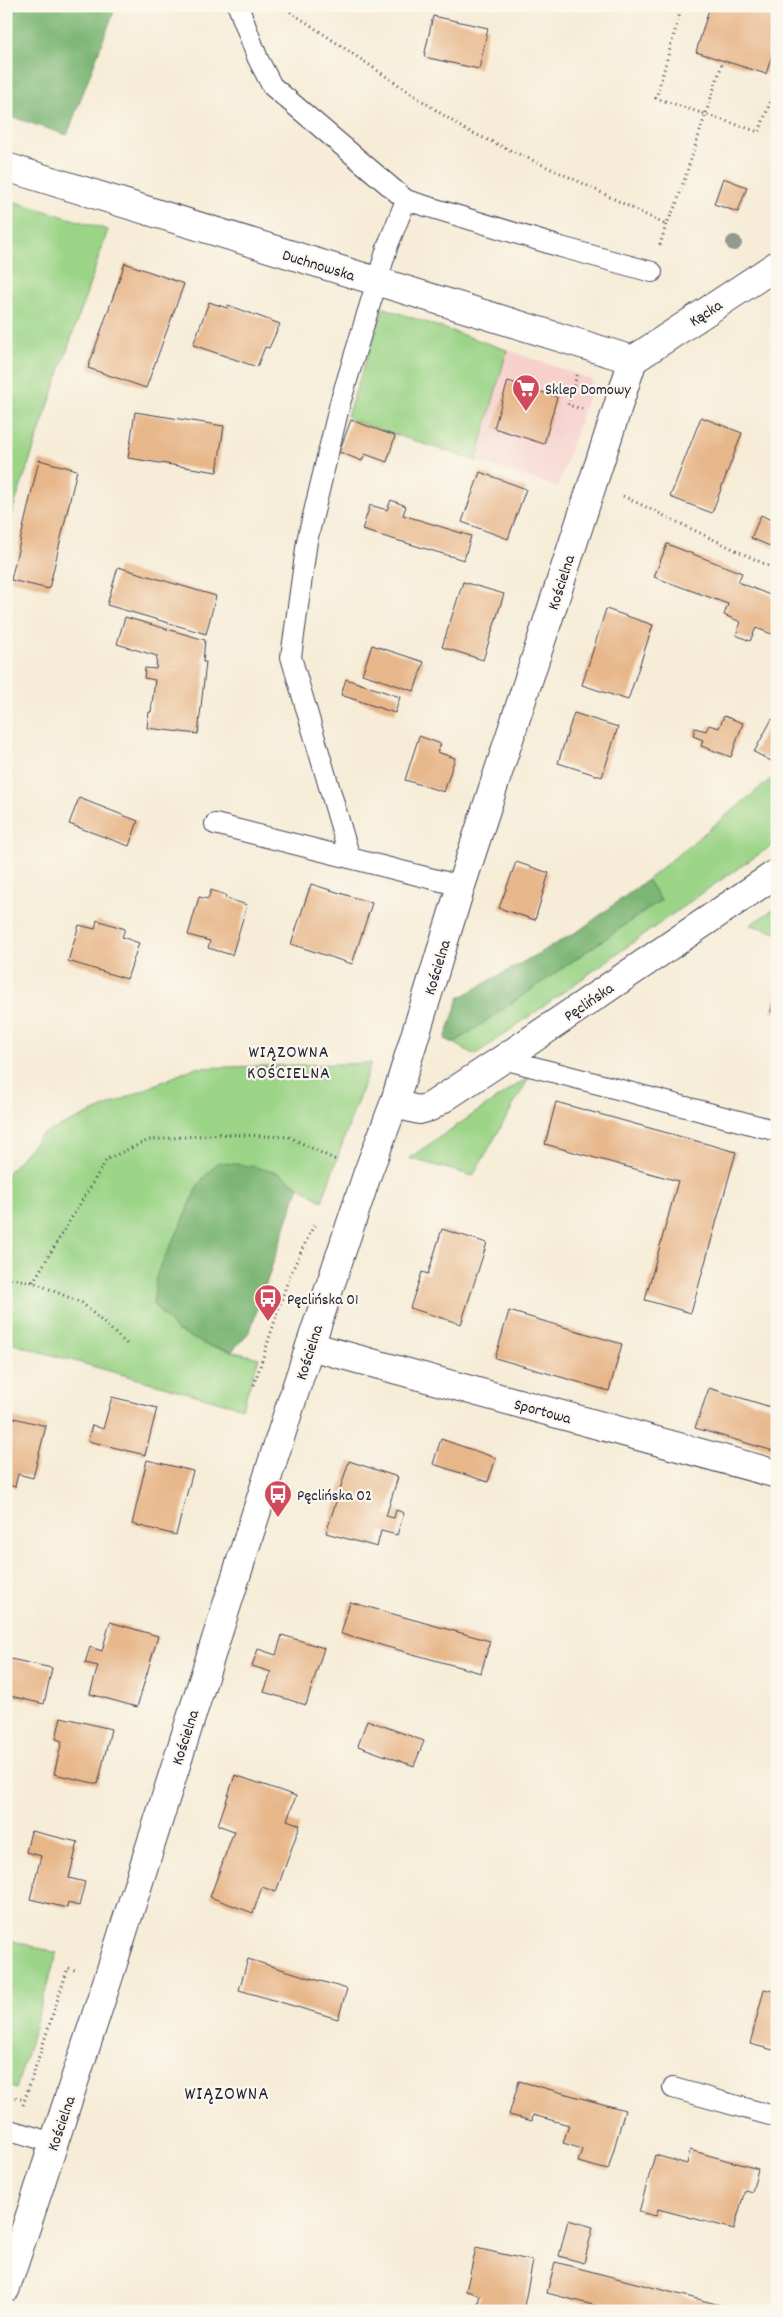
<svg xmlns="http://www.w3.org/2000/svg" width="783" height="2317" font-family="Dekko,sans-serif">
<style>
.built{fill:#f7d0cc}
.green{fill:#9bd487;stroke:#5e7b61}
.forest{fill:#7cb674;stroke:#4f6c58}
.building{fill:#e7b689}
.lines{fill:none;stroke-linecap:round;stroke-linejoin:round}
.lane-casing{stroke:#424052;stroke-width:22}
.street-casing{stroke:#424052;stroke-width:30}
.secondary-casing{stroke:#424052;stroke-width:30}
.path{stroke:#424052;stroke-width:3;stroke-dasharray:1 4;stroke-linecap:butt}
.lane{stroke:#fff;stroke-width:20}
.street{stroke:#fff;stroke-width:28}
.secondary{stroke:#fff;stroke-width:28}
.tree{fill:#959a8e}
.labels{text-anchor:middle;stroke-width:4.5;stroke-linejoin:round;paint-order:stroke}
.street-label{font-size:16px;fill:#22223b;stroke:#fbf7ec}
.poi-label{font-size:16px;fill:#22223b;stroke:#fbf7ec;text-anchor:start}
.neighbourhood-label{font-size:18px;letter-spacing:1px;fill:#22223b;stroke:#fbf7ec}
.quarter-label{font-size:19px;letter-spacing:1px;fill:#22223b;stroke:#fbf7ec}
</style>
<rect width="100%" height="100%" fill="#fbf7ec"/>
<filter id="ink" filterUnits="userSpaceOnUse"><feTurbulence type="fractalNoise" baseFrequency=".02" numOctaves="2"/><feDisplacementMap in="SourceGraphic" scale="10" xChannelSelector="R" yChannelSelector="G"/><feConvolveMatrix kernelMatrix="1 2 1 2 8 2 1 2 1" color-interpolation-filters="sRGB"/></filter>
<filter id="wash" filterUnits="userSpaceOnUse"><feTurbulence type="fractalNoise" baseFrequency=".0096" numOctaves="4" result="noise"/><feDisplacementMap in="SourceGraphic" scale="20" xChannelSelector="R" yChannelSelector="G"/><feGaussianBlur stdDeviation="1.12" result="paint"/><feColorMatrix in="noise" values="0 0 0 0 0 0 0 0 0 0 0 0 0 0 0 0 0 1.4 0 .05"/><feComposite in="paint" operator="in"/></filter>
<g filter="url(#wash)">
<rect width="100%" height="100%" fill="#f6ecd7"/>
<!-- built -->
<path class="built" d="M507,350L593,380L558,487L476,461Z"/>
<!-- green -->
<g class="green">
<path d="M6,199L108,230L6,530Z"/>
<path d="M384,308L507,350L476,461L351,420L347,416Z"/>
<path d="M777,774V842L712,886L475,1055L454,1043L661,900L647,880Z"/>
<path d="M777,907V932L750,925Z"/>
<path d="M371,1063L322,1201L278,1173L198,1185L183,1221L206,1345L259,1358L242,1408L6,1342V1175L41,1135L194,1068Z"/>
<path d="M530,1076L473,1176L409,1158Z"/>
<path d="M6,1939L57,1953L16,2089L6,2085Z"/>
</g>
<!-- forest -->
<g class="forest">
<path d="M6,6H116L67,135L6,115Z"/>
<path d="M647,880L661,900L454,1043L445,1039L459,998L580,930Z"/>
<path d="M218,1162L251,1166L278,1173L299,1186L250,1331L232,1351L206,1345L176,1330L153,1304L157,1273L183,1221L198,1185Z"/>
</g>
<g id="blocks">
<!-- building -->
<g class="building">
<path d="M710,6H777V39L766,74L696,52Z"/>
<path d="M433,16L488,28L479,69L424,57Z"/>
<path d="M723,178L747,187L738,212L714,204Z"/>
<path d="M125,263L184,284L146,388L88,368Z"/>
<path d="M209,302L227,308L228,305L280,324L269,348L265,347L257,367L193,345Z"/>
<path d="M508,381L557,397L544,444L494,428Z"/>
<path d="M135,412L224,426L217,472L128,458Z"/>
<path d="M701,417L742,433L712,513L670,497Z"/>
<path d="M351,420L395,436L387,462L365,454L362,461L339,452Z"/>
<path d="M39,460L77,470L49,589L11,580Z"/>
<path d="M480,472L526,489L508,539L462,522Z"/>
<path d="M391,500L406,506L403,515L471,536L464,560L362,530L370,505L387,510Z"/>
<path d="M761,515L777,523V549L751,538Z"/>
<path d="M667,544L742,573L738,582L777,598V636L756,628L750,641L736,635L741,622L724,615L728,604L654,577Z"/>
<path d="M118,567L216,596L206,634L107,605Z"/>
<path d="M463,582L504,594L483,660L442,647Z"/>
<path d="M606,609L653,625L628,700L582,685Z"/>
<path d="M125,617L205,640L203,662H206L198,734L147,728L149,712H151L155,680L144,678L145,668L156,669L157,656L117,644Z"/>
<path d="M372,645L424,662L414,691L362,674Z"/>
<path d="M346,679L400,697L395,713L341,695Z"/>
<path d="M574,713L618,727L602,777L558,763Z"/>
<path d="M724,716L743,723L731,757L701,746L703,740L693,736L695,728L706,731L709,725L719,728Z"/>
<path d="M772,719L777,722V764L754,752Z"/>
<path d="M419,736L441,744L437,752L455,758L444,792L405,780Z"/>
<path d="M79,798L138,821L129,846L69,824Z"/>
<path d="M516,862L549,873L535,920L499,908Z"/>
<path d="M311,884L372,903L352,964L291,944Z"/>
<path d="M211,890L226,895L225,898L247,905L232,955L208,948L210,941L188,935L199,897L208,899Z"/>
<path d="M97,920L125,929L122,937L139,943L127,979L68,961L79,925L95,929Z"/>
<path d="M776,990H777V1013L771,1012Z"/>
<path d="M556,1102L736,1152L691,1313L645,1300L678,1181L545,1144Z"/>
<path d="M442,1229L487,1243L461,1324L410,1308L422,1272L428,1274Z"/>
<path d="M509,1311L622,1344L609,1391L495,1358Z"/>
<path d="M709,1388L777,1409V1452L695,1428Z"/>
<path d="M112,1397L157,1408L145,1455L88,1441L92,1425L103,1429Z"/>
<path d="M6,1416L46,1426L33,1478L18,1474L15,1487L6,1484Z"/>
<path d="M441,1439L496,1458L488,1482L433,1464Z"/>
<path d="M147,1460L193,1471L176,1535L132,1524Z"/>
<path d="M349,1461L398,1477L386,1516L394,1518L396,1510L404,1513L397,1535L381,1531L377,1547L326,1533Z"/>
<path d="M350,1602L490,1641L481,1673L341,1634Z"/>
<path d="M110,1622L158,1636L137,1707L90,1694L98,1666L85,1663L90,1647L102,1651Z"/>
<path d="M282,1635L324,1648L306,1705L264,1692L271,1672L252,1666L258,1649L276,1655Z"/>
<path d="M6,1658L52,1668L44,1704L6,1695Z"/>
<path d="M61,1717L111,1729L98,1784L54,1774L62,1741L56,1739Z"/>
<path d="M367,1720L424,1741L414,1766L358,1746Z"/>
<path d="M235,1775L296,1796L287,1820L300,1825L276,1892L262,1887L253,1913L210,1897L234,1831L218,1825Z"/>
<path d="M31,1831L78,1842L69,1878L85,1882L79,1906L68,1903L67,1908L30,1899L41,1856L26,1852Z"/>
<path d="M248,1959L347,1989L338,2019L239,1990Z"/>
<path d="M764,1989L777,1992V2051L750,2044Z"/>
<path d="M519,2081L625,2110L608,2170L578,2162L582,2149L563,2143L569,2125L533,2115L532,2121L509,2115Z"/>
<path d="M690,2150L758,2169L752,2192L745,2190L734,2229L658,2209L656,2216L639,2212L655,2155L687,2164Z"/>
<path d="M568,2220L593,2227L584,2263L559,2256Z"/>
<path d="M476,2248L533,2261L523,2311H476L480,2295L466,2291Z"/>
<path d="M555,2262L724,2306L735,2309V2311H616L547,2293Z"/>
</g>
</g>
</g>
<g filter="url(#ink)">
<use href="#blocks" fill-opacity="0" stroke="#424052" stroke-width="1"/>
<g class="lines">
<!-- lane casing -->
<g class="lane-casing">
<g id="lane">
<path d="M238,6L258,59L272,86L406,200"/>
<path d="M215,824L461,886"/>
<path d="M350,858L291,657L307,541L340,403L388,245L406,200L561,247L652,272"/>
<path d="M503,1059L777,1131"/>
<path d="M673,2088L777,2117"/>
<path d="M6,2129L54,2143"/>
</g>
</g>
<!-- street casing -->
<g class="street-casing">
<g id="street">
<path d="M633,360L777,265"/>
<path d="M310,1346L777,1474"/>
</g>
</g>
<!-- secondary casing -->
<g class="secondary-casing">
<g id="secondary">
<path d="M6,167L633,360L461,886L394,1104L368,1172L293,1397L108,1979L6,2288"/>
<path d="M394,1104L419,1110L430,1107L503,1059L777,873"/>
</g>
</g>
<!-- path -->
<g class="path">
<path d="M282,6L464,129L580,182L666,225"/>
<path d="M682,6L656,98L759,132L777,84"/>
<path d="M660,245L666,225L676,205L723,61"/>
<path d="M577,375L568,405L583,409"/>
<path d="M623,496L777,570"/>
<path d="M6,1278L33,1282L82,1303L129,1346"/>
<path d="M33,1282L107,1159L149,1140L220,1134L289,1137L338,1161"/>
<path d="M254,1385L289,1277L315,1223"/>
<path d="M6,2094L24,2100"/>
<path d="M23,2105L68,1968L78,1971"/>
</g>
<!-- lane -->
<use href="#lane" class="lane"/>
<!-- street -->
<use href="#street" class="street"/>
<!-- secondary -->
<use href="#secondary" class="secondary"/>
</g>
<!-- trees -->
<circle class="tree" cx="734" cy="243" r="8"/>
</g>
<!-- icons -->
<defs>
<g id="supermarket-pin" transform="scale(1.4375)"><path d="M0 17L-7.5 6A9.5 9.5 0 1 1 7.5 6Z" fill="#d1495b" stroke="#fbf7ec"/><path d="M-6-5.5h2.5l.6 2H6L4.5 2H-2.5L-4.4-4H-6ZM-1.5 3.2a1.3 1.3 0 1 0 .1 0ZM3 3.2a1.3 1.3 0 1 0 .1 0Z" fill="#fff"/></g>
<g id="bus-pin" transform="scale(1.4375)"><path d="M0 17L-7.5 6A9.5 9.5 0 1 1 7.5 6Z" fill="#d1495b" stroke="#fbf7ec"/><path d="M-5-6H5V4H4V6H2V4H-2V6H-4V4H-5ZM-3.5-4V0h7V-4ZM-3.5 1.2v1.5H-2V1.2ZM2 1.2v1.5H3.5V1.2Z" fill="#fff"/></g>
</defs>
<g fill-rule="evenodd">
<use href="#supermarket-pin" x="526" y="388"/>
<use href="#bus-pin" x="268" y="1298"/>
<use href="#bus-pin" x="278" y="1494"/>
</g>
<g class="labels">
<!-- street labels -->
<g class="street-label">
<text transform="translate(319 264) rotate(17)" y="6">Duchnowska</text>
<text transform="translate(705 312) rotate(-33)" y="6">Kącka</text>
<text transform="translate(560 582) rotate(-72)" y="6">Kościelna</text>
<text transform="translate(436 967) rotate(-73)" y="6">Kościelna</text>
<text transform="translate(588 1001) rotate(-34)" y="6">Pęclińska</text>
<text transform="translate(308 1352) rotate(-72)" y="6">Kościelna</text>
<text transform="translate(543 1410) rotate(15)" y="6">Sportowa</text>
<text transform="translate(184 1737) rotate(-72)" y="6">Kościelna</text>
<text transform="translate(60 2123) rotate(-71)" y="6">Kościelna</text>
</g>
<!-- poi labels -->
<g class="poi-label">
<text x="545" y="394">Sklep Domowy</text>
<text x="287" y="1304">Pęclińska 01</text>
<text x="297" y="1500">Pęclińska 02</text>
</g>
<!-- neighbourhood labels -->
<g class="neighbourhood-label">
<text x="289" y="1057">WIĄZOWNA<tspan x="289" dy="21">KOŚCIELNA</tspan></text>
</g>
<!-- quarter labels -->
<g class="quarter-label">
<text x="227" y="2099">WIĄZOWNA</text>
</g>
</g>
<!-- margin -->
<rect width="783" height="2317" fill="none" stroke="#fbf7ec" stroke-width="25"/>
</svg>
